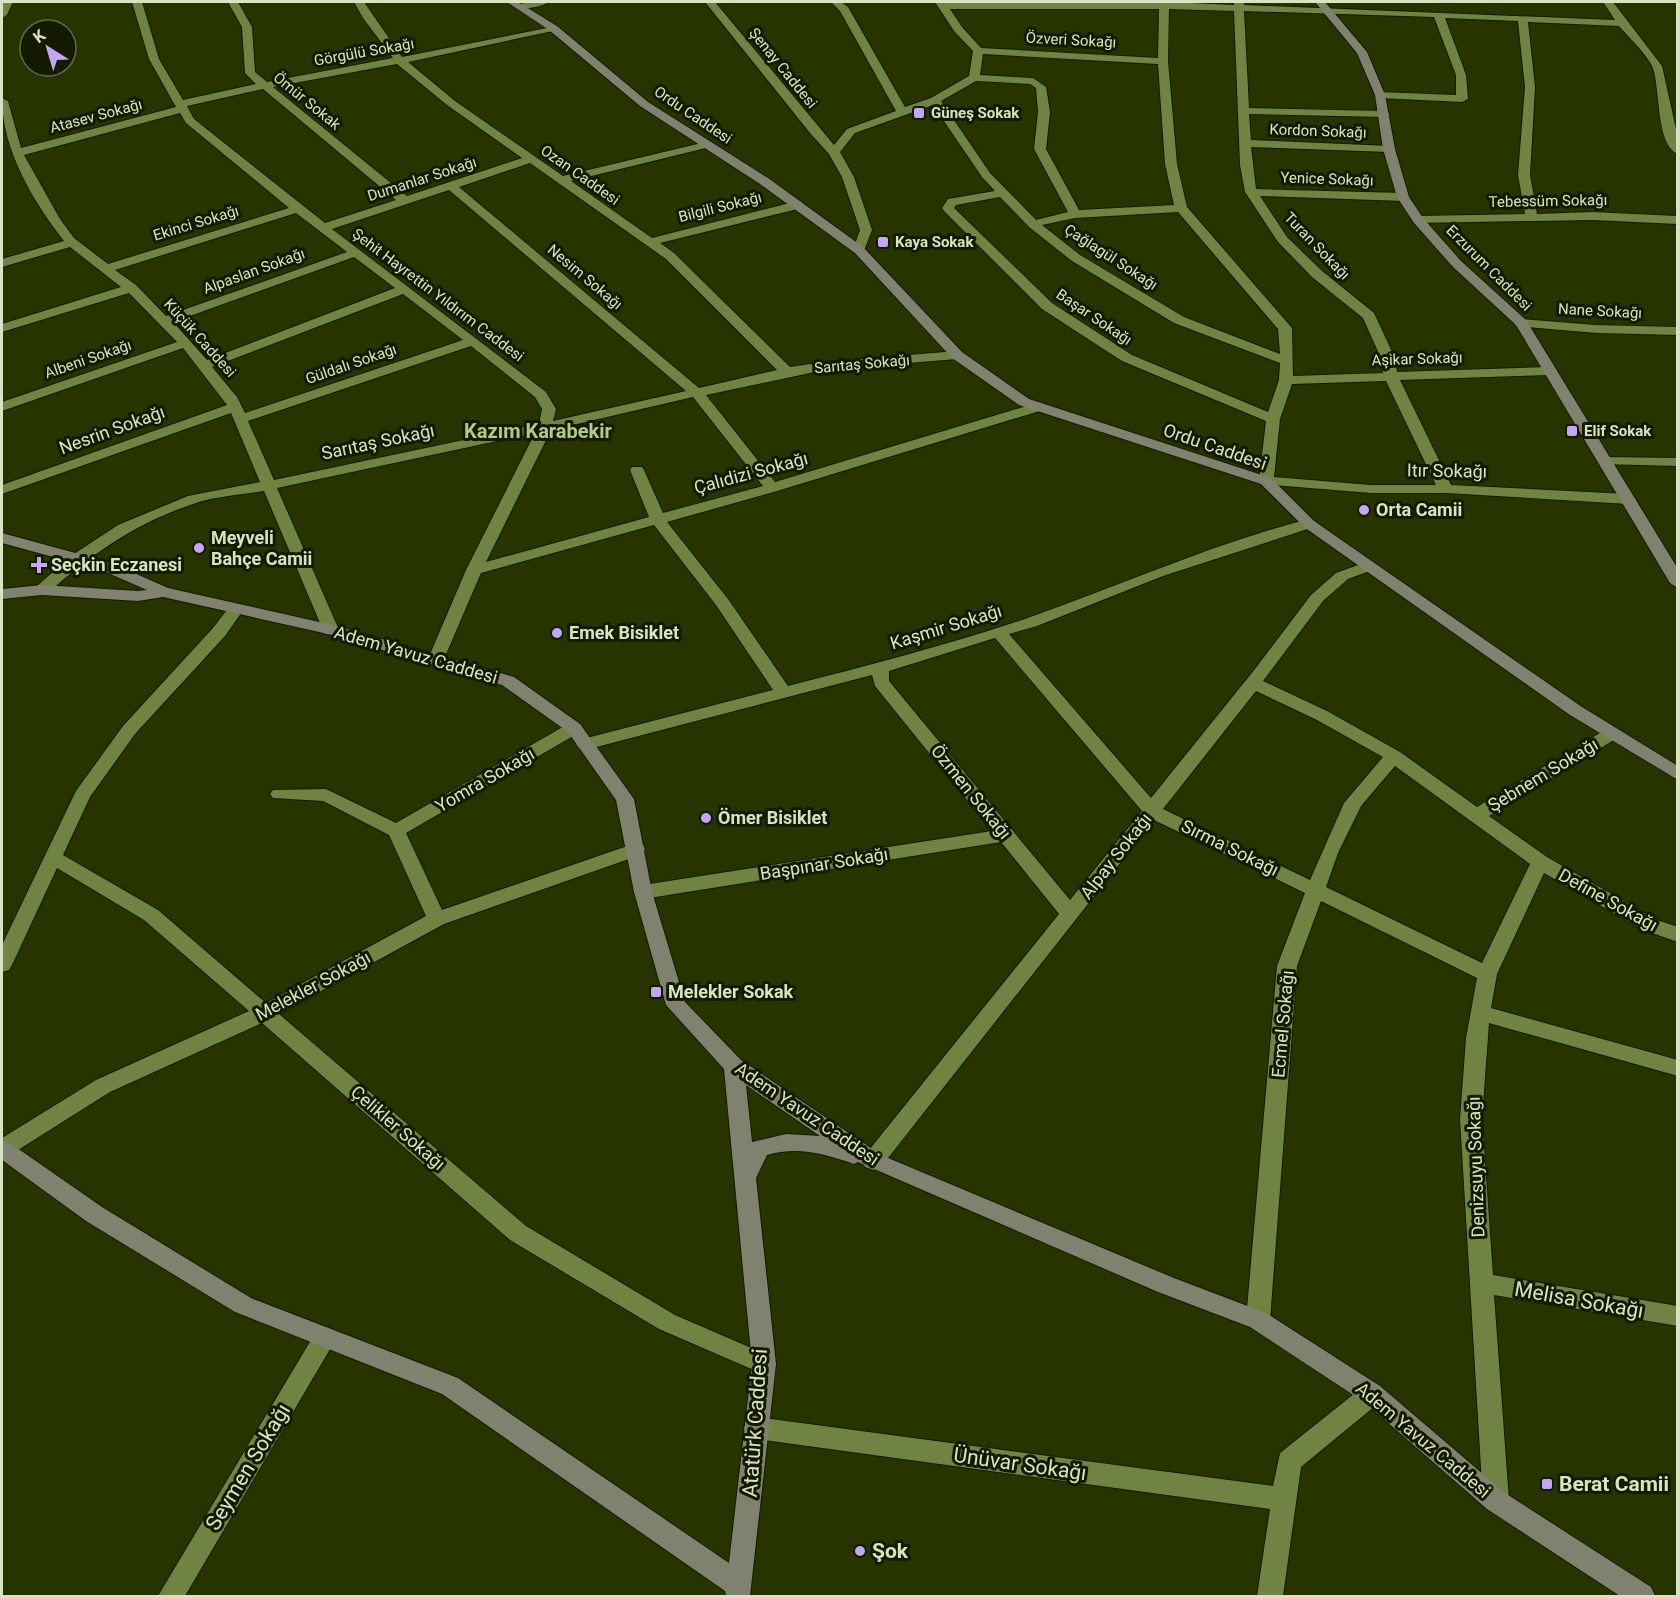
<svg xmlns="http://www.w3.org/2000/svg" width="1679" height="1598" font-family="Roboto,sans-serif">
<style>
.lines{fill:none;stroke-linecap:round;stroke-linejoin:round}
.street-casing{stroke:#121a00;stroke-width:2}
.secondary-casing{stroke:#121a00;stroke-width:2}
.street{fill:#718342;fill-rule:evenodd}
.secondary{fill:#80816e;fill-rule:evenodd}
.poi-dot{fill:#c4a7f1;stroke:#131a01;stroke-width:2}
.labels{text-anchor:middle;stroke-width:6;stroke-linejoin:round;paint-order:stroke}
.far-street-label{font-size:15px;fill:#d8e3c1;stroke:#131a01}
.far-poi-label{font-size:15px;font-weight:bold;fill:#d8e3c1;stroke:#131a01;text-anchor:start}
.street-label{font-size:18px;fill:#d8e3c1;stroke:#131a01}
.poi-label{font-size:18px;font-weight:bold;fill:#d8e3c1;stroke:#131a01;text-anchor:start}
.far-district-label{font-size:20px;font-weight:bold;fill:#b5c985;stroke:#131a01}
.near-street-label{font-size:21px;fill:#d8e3c1;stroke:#131a01}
.near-poi-label{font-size:21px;font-weight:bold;fill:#d8e3c1;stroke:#131a01;text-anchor:start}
</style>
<rect width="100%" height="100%" fill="#283400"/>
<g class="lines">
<!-- street casing -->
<g class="street-casing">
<g id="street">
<path d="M3,2H13L7,15L2,18Z"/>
<path d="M132,2H142L159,59L183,100L256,84L245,73L242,27L228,2H238L252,27L255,72L267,82L393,58L363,18L354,2H364L402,57L557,26V30L553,31L408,62L455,101L563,176L706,142L710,143V147L571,181L652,238L798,201L802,202V208L660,243L674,253L790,367L824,362L957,351L964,355L957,359L824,370L706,395L775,482L1033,404H1043L1045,407L1043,410L777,491L667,522L728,599L788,686C867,666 947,645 1025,619C1120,586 1211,544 1309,519L1314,521L1317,524L1314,527L1163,576L1037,626L1009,634L1151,798L1255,669L1311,595L1336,573L1369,561L1377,566L1375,569L1348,579L1323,601L1263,681L1327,711L1400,752L1477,807L1605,730H1617L1620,734L1617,738L1489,816L1547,857L1657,920L1678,927V942L1643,930L1544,873L1497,974L1491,1008L1678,1060V1076L1489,1023L1482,1119L1493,1275L1678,1306V1326L1494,1295L1509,1501L1505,1509L1496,1513L1487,1509L1483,1501L1460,1119L1466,1038L1477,978L1321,901L1297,966L1270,1320L1266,1327L1258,1330L1250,1327L1246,1320L1277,966L1305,893L1154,820L881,1167L873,1170L865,1167L862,1161L865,1155L1059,914L1001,842L643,899L636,897L634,892L636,887L643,885L992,831L875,686L872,675L585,750L579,748L576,744L579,740L773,690L716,605L654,525L481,573L444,659L442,663H430L428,659L466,570L535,433L277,488L339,630L337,634H325L323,630L264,491C242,495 217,496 196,503C137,522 93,553 48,593H36L34,590L36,587L71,556L118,525L188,496L260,482L231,413L2,494V485L227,405L183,348L2,411V402L177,342L129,293L2,332V324L121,287L70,247L2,267V259L64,241C33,201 2,150 2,98L8,101L21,148L176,107L149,59ZM397,64L447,105L522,158L407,196L273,87ZM263,89L396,200L325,223L194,119L187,106ZM180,113L186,123L289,208L108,264L74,238L60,219L24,155ZM530,163L666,259L777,370L699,388L459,187ZM449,190L686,391L553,421L556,409L546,392L332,229ZM296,213L347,252L166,316L136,285L115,270ZM354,257L395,288L207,360L173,322ZM403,294L463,340L245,413L237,397L212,367ZM471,346L535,397L542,409L539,424L274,480L248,421ZM693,397L763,486L663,513L644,470L642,467H632L630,470L649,517L486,562L551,430ZM995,638L1142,811L1070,900L889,681V671ZM1256,691L1315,719L1383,757L1344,803L1310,880L1163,809ZM1395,766L1530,864L1482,963L1326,887L1338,853L1361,806Z"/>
<path d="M528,2H549C541,7 521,11 513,6Z"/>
<path d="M705,2H715L834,145L847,129L896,111L840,11L831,2H841L848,7L905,107L931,98L969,76L973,51L954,31L935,2H1169L1234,5V2H1244V5L1615,20L1603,2H1613L1662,66L1678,138V154C1655,145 1661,86 1652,66C1645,52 1629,38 1619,26L1528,22L1535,87L1530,175L1537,214L1592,212L1678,216V224L1592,220L1414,223V217L1418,216L1525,214L1518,175L1525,87L1518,21L1445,18L1466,75L1468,99L1462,102L1380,98L1375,95L1380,92L1456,95V75L1434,17L1244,11L1249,108L1384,111L1390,114L1384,117L1249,114L1251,140L1389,146L1395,149L1389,152L1251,147L1256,189L1403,193L1409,197L1403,201L1260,196L1287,237L1322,271L1374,313L1394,356L1397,372L1550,367L1557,371L1550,375L1400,380L1451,485L1628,494L1636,499L1628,504L1446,493H1371L1261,484L1259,481L1266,421L1122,361L1085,337L1042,309L944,211L942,208L948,199L995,191L982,177L933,105L855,133L840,152L854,177L872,230L863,253H855L853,250L860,230L842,177L829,154L810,133ZM950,9H1159L1158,58L981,48L962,27ZM1169,9L1234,11L1240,165L1245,192L1278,242L1312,277L1363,318L1380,356L1383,373L1293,376L1292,328L1187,207L1177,164L1168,61ZM983,54L1158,64L1165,164L1174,205L1079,210L1046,149L1050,112L1046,87L1033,78L980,75ZM976,81L1030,84L1036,88L1038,112L1034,149L1068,212L1036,220L990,173L941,101ZM1000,197L1029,227L1072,261L1174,323L1280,363L1279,380L1268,412L1132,355L1052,303L954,208L956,205ZM1178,212L1278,329L1280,354L1184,317L1080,255L1042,225L1075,218ZM1386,381L1436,485H1371L1274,477L1280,419L1292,384Z"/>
<path d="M1521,319L1596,325L1678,327V335L1596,333L1516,326L1514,323L1516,320Z"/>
<path d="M1605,457L1678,458V466L1600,464L1598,461Z"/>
<path d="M236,604L244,609L225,636L135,734L90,797L63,855L158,910L266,1003L426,916L389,835L323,801L273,798L270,794L273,790L326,789L396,823L568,724H580L583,728L580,732L406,833L442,910L636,843L643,844L645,849L643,854L444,924L279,1014L526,1226L675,1315L772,1357L776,1364L772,1371L764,1375L756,1371L659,1329L510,1240L262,1023L110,1092L10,1155L2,1158V1138L96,1080L249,1011L144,920L57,868L12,965L9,970L2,972V945L76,791L123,726L213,628L230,606Z"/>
<path d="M325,1327L333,1330L337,1337L333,1344L185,1596H158L317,1330Z"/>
<path d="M1372,1383L1380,1386L1384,1394L1380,1402L1301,1467L1283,1596H1257L1270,1509L756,1439L747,1436L744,1428L747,1420L756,1417L1273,1486L1280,1453L1364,1386Z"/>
</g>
</g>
<!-- secondary casing -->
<g class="secondary-casing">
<g id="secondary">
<path d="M507,2H518L557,26L648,102L768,178L863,247L962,352L1029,399L1271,478L1314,521L1582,707L1678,766V780L1570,715L1304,527L1261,484L1019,405L952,358L855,253L760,184L640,106L549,30Z"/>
<path d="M1315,2H1325L1367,52L1385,95L1395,149L1409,197L1423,218L1461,261L1526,320L1678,569V588L1670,583L1516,325L1453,267L1414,223L1397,197L1383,149L1375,95L1357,53Z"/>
<path d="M2,533L112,563L168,588L337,626L514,677L580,724L634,799L652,892L685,1002L741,1060L881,1155L1174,1278L1266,1313L1380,1386L1505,1493L1651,1587L1655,1596H1620L1487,1509L1364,1402L1250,1327L1158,1292L858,1162L854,1164C824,1154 798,1146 767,1155L756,1178L776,1364L750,1596H726L725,1591L442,1394L235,1312L86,1221L2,1160V1140L10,1143L102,1207L251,1298L458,1378L729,1563L752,1364L724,1069L666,1005L634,892L616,800L568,732L502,685L328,634L163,597L138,601L42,595L2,599V589L42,585L138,591L147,590L101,570L2,543ZM746,1085L820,1136L786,1134L752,1142Z"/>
</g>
</g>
<!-- street -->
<use href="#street" class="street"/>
<!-- secondary -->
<use href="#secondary" class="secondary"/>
</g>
<!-- markers -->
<g class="poi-dot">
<rect x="913" y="107" width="12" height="12" rx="3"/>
<rect x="877" y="236" width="12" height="12" rx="3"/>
<rect x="1566" y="425" width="12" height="12" rx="3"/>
<circle cx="1364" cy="510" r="6"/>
<circle cx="199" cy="548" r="6"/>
<path d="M36 556h6v6h6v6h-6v6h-6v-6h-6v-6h6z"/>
<circle cx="557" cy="633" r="6"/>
<circle cx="706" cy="818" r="6"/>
<rect x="650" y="986" width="12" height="12" rx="3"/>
<rect x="1541" y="1478" width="12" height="12" rx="3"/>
<circle cx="860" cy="1551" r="6"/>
</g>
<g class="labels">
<!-- far-street labels -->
<g class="far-street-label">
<text transform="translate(1071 40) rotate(3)" y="5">Özveri Sokağı</text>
<text transform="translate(364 52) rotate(-10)" y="5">Görgülü Sokağı</text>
<text transform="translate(783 68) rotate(51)" y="5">Şenay Caddesi</text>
<text transform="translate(307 101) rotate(39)" y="5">Ömür Sokak</text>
<text transform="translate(693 115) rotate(34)" y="5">Ordu Caddesi</text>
<text transform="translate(96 116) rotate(-15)" y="5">Atasev Sokağı</text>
<text transform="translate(1318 131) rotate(2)" y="5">Kordon Sokağı</text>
<text transform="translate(580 175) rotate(35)" y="5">Ozan Caddesi</text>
<text transform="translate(422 179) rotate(-18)" y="5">Dumanlar Sokağı</text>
<text transform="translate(1327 179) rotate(2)" y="5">Yenice Sokağı</text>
<text transform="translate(1548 201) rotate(-1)" y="5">Tebessüm Sokağı</text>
<text transform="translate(720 207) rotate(-14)" y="5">Bilgili Sokağı</text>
<text transform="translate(196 223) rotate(-17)" y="5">Ekinci Sokağı</text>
<text transform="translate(1317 246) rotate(46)" y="5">Turan Sokağı</text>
<text transform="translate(1111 257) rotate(33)" y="5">Çağlagül Sokağı</text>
<text transform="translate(1489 268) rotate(45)" y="5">Erzurum Caddesi</text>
<text transform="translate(254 271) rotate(-20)" y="5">Alpaslan Sokağı</text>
<text transform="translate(585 277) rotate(40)" y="5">Nesim Sokağı</text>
<text transform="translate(438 295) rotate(37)" y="5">Şehit Hayrettin Yıldırım Caddesi</text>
<text transform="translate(1600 311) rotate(3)" y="5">Nane Sokağı</text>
<text transform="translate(1094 317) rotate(34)" y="5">Başar Sokağı</text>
<text transform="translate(200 338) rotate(48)" y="5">Küçük Caddesi</text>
<text transform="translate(88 359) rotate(-19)" y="5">Albeni Sokağı</text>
<text transform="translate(1417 359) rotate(-2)" y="5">Aşikar Sokağı</text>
<text transform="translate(351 364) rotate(-19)" y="5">Güldalı Sokağı</text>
<text transform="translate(862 364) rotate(-5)" y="5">Sarıtaş Sokağı</text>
</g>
<!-- far-poi labels -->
<g class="far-poi-label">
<text x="931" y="118">Güneş Sokak</text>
<text x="895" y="247">Kaya Sokak</text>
<text x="1584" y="436">Elif Sokak</text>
</g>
<!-- street labels -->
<g class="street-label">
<text transform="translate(112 430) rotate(-20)" y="6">Nesrin Sokağı</text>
<text transform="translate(378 442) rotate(-12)" y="6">Sarıtaş Sokağı</text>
<text transform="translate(1215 447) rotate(19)" y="6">Ordu Caddesi</text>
<text transform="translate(1447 471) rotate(1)" y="6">Itır Sokağı</text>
<text transform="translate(751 473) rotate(-15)" y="6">Çalıdizi Sokağı</text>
<text transform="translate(946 627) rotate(-17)" y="6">Kaşmir Sokağı</text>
<text transform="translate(416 655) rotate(16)" y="6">Adem Yavuz Caddesi</text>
<text transform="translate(1543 775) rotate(-31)" y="6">Şebnem Sokağı</text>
<text transform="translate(485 780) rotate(-30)" y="6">Yomra Sokağı</text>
<text transform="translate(971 792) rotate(51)" y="6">Özmen Sokağı</text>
<text transform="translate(1230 848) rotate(26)" y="6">Sırma Sokağı</text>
<text transform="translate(1116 856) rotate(-52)" y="6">Alpay Sokağı</text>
<text transform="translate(824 864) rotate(-9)" y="6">Başpınar Sokağı</text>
<text transform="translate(1608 900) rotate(29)" y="6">Define Sokağı</text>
<text transform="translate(313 986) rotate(-28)" y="6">Melekler Sokağı</text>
<text transform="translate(1283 1024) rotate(-85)" y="6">Ecmel Sokağı</text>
<text transform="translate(807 1114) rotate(34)" y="6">Adem Yavuz Caddesi</text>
<text transform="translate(398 1128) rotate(41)" y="6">Çelikler Sokağı</text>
<text transform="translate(1476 1167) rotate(-92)" y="6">Denizsuyu Sokağı</text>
<text transform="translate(1423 1440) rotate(40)" y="6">Adem Yavuz Caddesi</text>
</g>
<!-- poi labels -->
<g class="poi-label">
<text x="1376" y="516">Orta Camii</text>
<text x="211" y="544">Meyveli<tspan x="211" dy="21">Bahçe Camii</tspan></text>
<text x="51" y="571">Seçkin Eczanesi</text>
<text x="569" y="639">Emek Bisiklet</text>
<text x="718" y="824">Ömer Bisiklet</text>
<text x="668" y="998">Melekler Sokak</text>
</g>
<!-- far-district labels -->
<g class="far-district-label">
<text x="538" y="438">Kazım Karabekir</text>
</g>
<!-- near-street labels -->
<g class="near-street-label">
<text transform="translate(1579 1300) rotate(10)" y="7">Melisa Sokağı</text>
<text transform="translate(755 1423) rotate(-86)" y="7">Atatürk Caddesi</text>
<text transform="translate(1020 1464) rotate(8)" y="7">Ünüvar Sokağı</text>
<text transform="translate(248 1467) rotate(-59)" y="7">Seymen Sokağı</text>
</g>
<!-- near-poi labels -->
<g class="near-poi-label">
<text x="1559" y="1491">Berat Camii</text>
<text x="872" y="1558">Şok</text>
</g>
</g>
<!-- border -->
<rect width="1679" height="1598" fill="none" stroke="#d8e3c1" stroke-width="6"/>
<!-- north arrow -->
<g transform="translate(48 48) rotate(323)"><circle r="28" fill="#131a01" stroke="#626a4e" stroke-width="1.5"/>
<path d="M0-4.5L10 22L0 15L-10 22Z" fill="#c4a7f1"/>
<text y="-9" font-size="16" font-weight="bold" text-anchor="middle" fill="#d8e3c1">K</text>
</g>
</svg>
